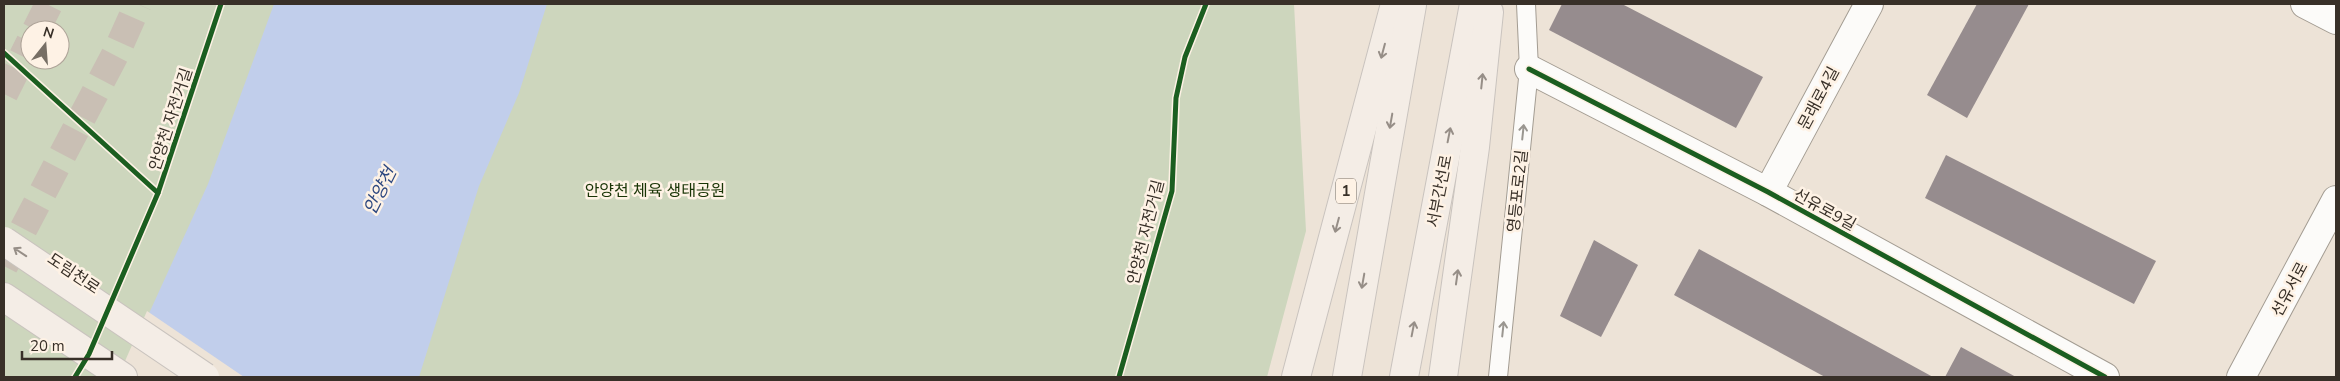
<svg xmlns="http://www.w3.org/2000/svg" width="2340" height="381" font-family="'Nunito Sans','Noto Sans KR',sans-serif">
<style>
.green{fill:#cdd6bd;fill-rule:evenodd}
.water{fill:#c1ceeb}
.pier{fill:#ede3d7}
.building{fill:#968c8e}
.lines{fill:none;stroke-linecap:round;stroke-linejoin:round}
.trunk-tunnel{stroke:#c9bfb4;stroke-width:28;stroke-dasharray:28 14;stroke-linecap:butt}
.service-casing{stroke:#a39c92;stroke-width:20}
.minor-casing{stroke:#a39c92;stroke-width:30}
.tertiary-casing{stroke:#a39c92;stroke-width:30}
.primary-casing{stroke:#c9c3be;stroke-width:30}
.service{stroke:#fcfbf9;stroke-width:18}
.minor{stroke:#fcfbf9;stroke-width:28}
.tertiary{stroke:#fcfbf9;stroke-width:28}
.primary{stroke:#f4ede6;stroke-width:28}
.primary-bridge-casing{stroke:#c9c3be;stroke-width:30;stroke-linecap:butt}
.primary-bridge{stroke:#f4ede6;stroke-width:28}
.cycleway-casing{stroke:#fef2e5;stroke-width:8}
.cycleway{stroke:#1b5e20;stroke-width:5}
.oneway{stroke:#968e87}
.oneway2{stroke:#9a9690}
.labels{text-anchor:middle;stroke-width:5;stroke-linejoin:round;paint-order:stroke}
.shield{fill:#fef2e5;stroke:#736a61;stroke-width:1}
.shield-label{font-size:15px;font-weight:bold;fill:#383028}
.street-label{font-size:16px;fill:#383028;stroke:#fef2e5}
.park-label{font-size:16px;fill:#183405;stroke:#fef2e5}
.water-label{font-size:18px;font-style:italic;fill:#2e4880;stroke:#fef2e5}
</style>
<rect width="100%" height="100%" fill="#ede3d7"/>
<!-- green -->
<path class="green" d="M4,4H1294L1306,231L1267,377H4ZM30,30H60V60H30Z"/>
<!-- water -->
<path class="water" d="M274,4H547L519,93L479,186L419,377H120L208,184Z"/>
<!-- pier -->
<path class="pier" d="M147,311L244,377H118Z"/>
<!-- building -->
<g class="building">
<path d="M1562,4H1622L1763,77L1736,128L1549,30Z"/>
<path d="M1977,4H2029L1967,118L1927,95Z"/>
<path d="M1946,155L2156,261L2134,304L1925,198Z"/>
<path d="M1594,240L1638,265L1601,337L1560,316Z"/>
<path d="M1699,249L1933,377H1825L1674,295Z"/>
<path d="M1961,347L2016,377H1945Z"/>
</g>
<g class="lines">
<!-- trunk-tunnel -->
<g class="trunk-tunnel">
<path d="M36,30L49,4"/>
<path d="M4,94L30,42"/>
<path d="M4,266L117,51L138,4"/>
</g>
<!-- service casing -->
<g class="service-casing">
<path id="service" d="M1498,377L1529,69L1526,4"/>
</g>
<!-- minor casing -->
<g class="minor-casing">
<g id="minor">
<path d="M2305,4L2336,20"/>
<path d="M1529,69L1768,192L2105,377"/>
<path d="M1768,192L1869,4"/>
</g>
</g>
<!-- tertiary casing -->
<g class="tertiary-casing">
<path id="tertiary" d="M2241,377L2336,200"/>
</g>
<!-- primary casing -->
<g class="primary-casing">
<g id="primary">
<path d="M4,297L123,377"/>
<path d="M1296,377L1395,4"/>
<path d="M1347,377L1412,5"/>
<path d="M1404,377L1474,4"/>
<path d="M1443,377L1475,147L1489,12"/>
</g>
</g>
<!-- service -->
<use href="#service" class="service"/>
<!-- minor -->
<use href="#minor" class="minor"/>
<!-- tertiary -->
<use href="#tertiary" class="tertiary"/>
<!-- primary -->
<use href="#primary" class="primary"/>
<!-- primary-bridge casing -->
<g class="primary-bridge-casing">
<path id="primary-bridge" d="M4,241L205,377"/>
</g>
<!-- primary-bridge -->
<use href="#primary-bridge" class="primary-bridge"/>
<!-- cycleway casing -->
<g class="cycleway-casing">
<g id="cycleway">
<path d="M4,53L158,193"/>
<path d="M1529,69L1768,192L2105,377"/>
<path d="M75,377L89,354L158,193L221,4"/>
<path d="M1119,377L1172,191L1176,98L1185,57L1206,4"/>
</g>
</g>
<!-- cycleway -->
<use href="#cycleway" class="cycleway"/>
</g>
<!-- one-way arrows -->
<defs><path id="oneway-shaft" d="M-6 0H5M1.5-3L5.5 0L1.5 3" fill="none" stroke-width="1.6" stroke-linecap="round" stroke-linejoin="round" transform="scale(1.25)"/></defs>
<g class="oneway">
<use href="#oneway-shaft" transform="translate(1383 51) rotate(105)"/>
<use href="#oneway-shaft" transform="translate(1482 81) rotate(-84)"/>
<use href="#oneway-shaft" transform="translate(1391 121) rotate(100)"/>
<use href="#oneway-shaft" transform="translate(1449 135) rotate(-79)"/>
<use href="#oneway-shaft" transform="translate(1337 225) rotate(105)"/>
<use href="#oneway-shaft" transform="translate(20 252) rotate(-146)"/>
<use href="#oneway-shaft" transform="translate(1457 277) rotate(-82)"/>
<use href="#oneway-shaft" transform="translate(1363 281) rotate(100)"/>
<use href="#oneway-shaft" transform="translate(1413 329) rotate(-79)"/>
</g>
<g class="oneway2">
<use href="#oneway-shaft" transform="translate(1523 132) rotate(-84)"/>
<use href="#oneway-shaft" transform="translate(1503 329) rotate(-84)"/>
</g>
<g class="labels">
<!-- shield labels -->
<rect class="shield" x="1336" y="178.5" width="20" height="25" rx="4"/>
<g class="shield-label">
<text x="1346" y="196">1</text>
</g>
<!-- street labels -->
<g class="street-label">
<text transform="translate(1818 98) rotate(-62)" y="6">문래로4길</text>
<text transform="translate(170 119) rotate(-72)" y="6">안양천 자전거길</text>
<text transform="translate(1439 191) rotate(-79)" y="6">서부간선로</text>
<text transform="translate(1517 191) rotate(-84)" y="6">영등포로2길</text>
<text transform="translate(1825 209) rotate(29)" y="6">선유로9길</text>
<text transform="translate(1145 232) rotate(-76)" y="6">안양천 자전거길</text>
<text transform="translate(74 273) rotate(34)" y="6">도림천로</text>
<text transform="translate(2289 289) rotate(-62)" y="6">선유서로</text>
</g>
<!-- park labels -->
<g class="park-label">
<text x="655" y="196">안양천 체육 생태공원</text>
</g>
<!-- water labels -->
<g class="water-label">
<text transform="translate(380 191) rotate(-63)" y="6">안양천</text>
</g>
</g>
<!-- border -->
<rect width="2340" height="381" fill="none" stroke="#383028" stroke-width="10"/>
<!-- north arrow -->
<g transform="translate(45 45) rotate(17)"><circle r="24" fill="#fef2e5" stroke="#afa499"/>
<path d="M0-4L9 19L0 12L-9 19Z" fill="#776f65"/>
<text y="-8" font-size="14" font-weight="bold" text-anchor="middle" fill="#383028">N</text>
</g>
<!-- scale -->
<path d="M22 351v8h90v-8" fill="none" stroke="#383028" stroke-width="2.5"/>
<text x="30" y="351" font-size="15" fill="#383028" stroke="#fef2e5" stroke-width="4" paint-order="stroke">20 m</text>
</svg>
